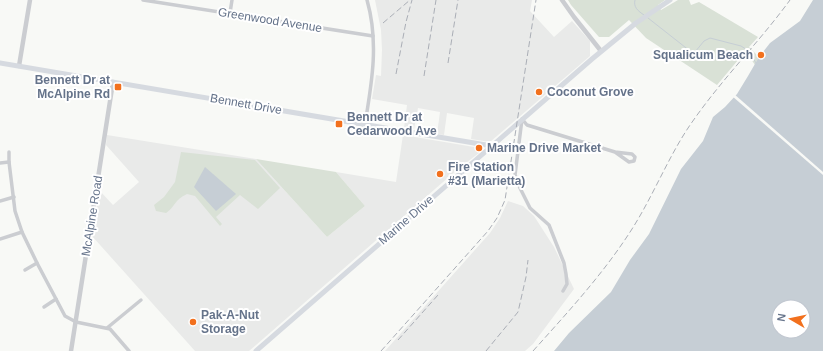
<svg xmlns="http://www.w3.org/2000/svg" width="823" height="351" font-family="Arial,sans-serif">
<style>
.built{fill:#e9eae9}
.green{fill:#d9e1d6}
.water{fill:#c6ced5;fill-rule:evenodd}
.pier{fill:#f8f9f6}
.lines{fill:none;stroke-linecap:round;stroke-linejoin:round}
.stream{stroke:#c6ced5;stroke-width:1}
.minor{stroke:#cbcdd1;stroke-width:3.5}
.tertiary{stroke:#cbcdd1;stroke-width:4.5}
.secondary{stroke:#d6dae0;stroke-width:5}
.rail{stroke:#aaaeb6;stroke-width:1;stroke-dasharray:6 3;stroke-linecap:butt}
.poi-dot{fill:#f2701d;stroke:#fff;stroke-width:1.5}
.labels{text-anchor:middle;stroke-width:4;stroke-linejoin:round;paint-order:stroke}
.street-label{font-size:12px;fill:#65738a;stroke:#fff}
.poi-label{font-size:12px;font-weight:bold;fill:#65738a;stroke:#fff;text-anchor:start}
</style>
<rect width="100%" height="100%" fill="#f8f9f6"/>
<!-- built -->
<g class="built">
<path d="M375,0H532L530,11L554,37L572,21L590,41V56L490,142L471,139L474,118L447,113L444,135L437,134L440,112L418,108L414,129L404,128L407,105L372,99L376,75L381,76L382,50L381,30Z"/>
<path d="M107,135L256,159L327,237L365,206L336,172L396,182L403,135L474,147L479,150V153L458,169L249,351H195L92,236L99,190L113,205L139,182L106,145Z"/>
<path d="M508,201L523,206L534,216L554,247L574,289L533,344L525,351H385L490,233L500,218Z"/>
</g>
<!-- green -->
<g class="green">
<path d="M568,0H665L658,5L661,10L678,0H689L691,5L699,2L758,37L749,47L759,57L755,65L749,56L744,53L717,85L646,38L629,20L609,37H599L571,5Z"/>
<path d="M181,152L255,160L280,188L258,209L240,195L216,217L222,224L220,226L195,196L187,194C174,200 176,206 166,213L156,211L154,205L164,197L175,182Z"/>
<path d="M256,159L336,172L365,206L327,237Z"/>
</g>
<!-- water -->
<g class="water">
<path d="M813,0H823V351H554L569,333L611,292L630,260L649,234L681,169L703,141L713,117L725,107L737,94L748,76L759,57L770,43L800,21ZM779,307H803V331H779Z"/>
<path d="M205,167L236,194L216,211L194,187Z"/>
</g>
<!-- pier -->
<path class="pier" d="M734,94L823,172V175L732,96Z"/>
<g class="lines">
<!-- stream -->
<g class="stream">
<path d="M635,0C633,7 638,11 644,15"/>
<path d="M648,18L690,51L695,52L704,41L710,38L741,46L749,51L756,63"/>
</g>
<!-- minor -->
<g class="minor">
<path d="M143,0L373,36"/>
<path d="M230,13L232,0"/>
<path d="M522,119L515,175L520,188L530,208L549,225L564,263L566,274L567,284L563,291"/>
<path d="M522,119L527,125L615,152L629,162L634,161L635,157L632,154L615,152"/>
<path d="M365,124C372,82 379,42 367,0"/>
<path d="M9,152V162L15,211L22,232L37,263L65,316L76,322L110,329L129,351"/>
<path d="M0,163L9,162"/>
<path d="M0,201L14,197"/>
<path d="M0,239L22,232"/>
<path d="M25,270L37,263"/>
<path d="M44,307L56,299"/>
<path d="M107,328L141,300"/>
</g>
<!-- tertiary -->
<g class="tertiary">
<path d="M562,0L574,17L601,51"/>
<path d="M19,66L30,0"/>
<path d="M71,351L113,82"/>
</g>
<!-- secondary -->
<g class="secondary">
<path d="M0,63L492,146"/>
<path d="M256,351L592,59L636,23L670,0"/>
</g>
<!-- rail -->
<g class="rail">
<path d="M383,23L410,0"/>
<path d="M448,63L458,0"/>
<path d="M396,74L406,22L412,0"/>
<path d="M424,76L436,0"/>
<path d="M398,340L438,295"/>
<path d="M381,351L488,231L497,218L505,200L536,0"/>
<path d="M486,351L518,312L526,277L528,260"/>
<path d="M533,351C568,312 604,273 632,229C655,193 670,152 695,118C724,77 760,41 790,0"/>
</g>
</g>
<!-- markers -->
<g class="poi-dot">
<circle cx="761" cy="55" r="4"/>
<rect x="114" y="83" width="8" height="8" rx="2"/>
<circle cx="539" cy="92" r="4"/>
<rect x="335" y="120" width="8" height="8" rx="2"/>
<circle cx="479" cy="148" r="4"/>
<circle cx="440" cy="174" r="4"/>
<circle cx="193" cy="322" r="4"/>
</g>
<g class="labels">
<!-- street labels -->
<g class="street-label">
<text transform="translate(270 20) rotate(9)" y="4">Greenwood Avenue</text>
<text transform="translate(246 104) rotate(10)" y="4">Bennett Drive</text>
<text transform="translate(92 216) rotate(-81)" y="4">McAlpine Road</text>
<text transform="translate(406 220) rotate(-41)" y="4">Marine Drive</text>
</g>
<!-- poi labels -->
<g class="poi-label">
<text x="753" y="59" text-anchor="end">Squalicum Beach</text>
<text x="110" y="84" text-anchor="end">Bennett Dr at<tspan x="110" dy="14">McAlpine Rd</tspan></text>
<text x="547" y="96">Coconut Grove</text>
<text x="347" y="121">Bennett Dr at<tspan x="347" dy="14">Cedarwood Ave</tspan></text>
<text x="487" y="152">Marine Drive Market</text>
<text x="448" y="171">Fire Station<tspan x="448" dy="14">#31 (Marietta)</tspan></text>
<text x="201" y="319">Pak-A-Nut<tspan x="201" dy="14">Storage</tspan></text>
</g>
</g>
<!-- north arrow -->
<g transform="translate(791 319) rotate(279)"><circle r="19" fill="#ffffff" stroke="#c1c7d0"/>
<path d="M0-3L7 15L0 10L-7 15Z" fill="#f2701d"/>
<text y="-6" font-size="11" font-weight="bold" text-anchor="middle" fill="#65738a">N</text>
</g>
</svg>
